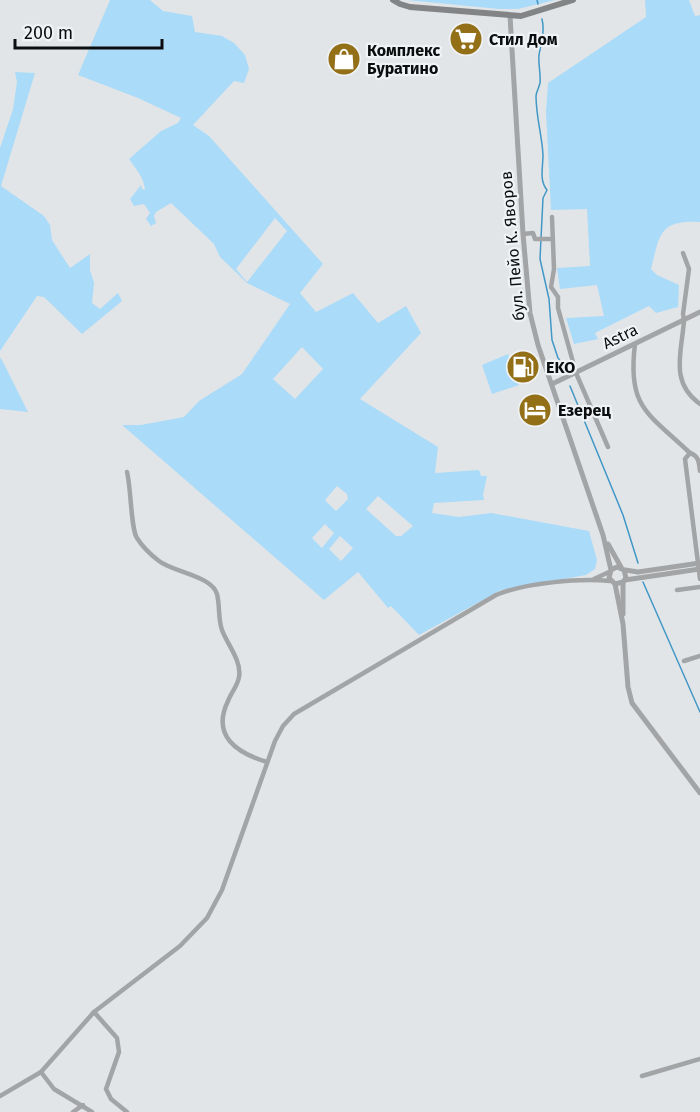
<svg xmlns="http://www.w3.org/2000/svg" width="700" height="1112" font-family="'Fira Sans',sans-serif">
<style>
.green{fill:#aadbf8;fill-rule:evenodd}
.lines{fill:none;stroke-linecap:round;stroke-linejoin:round}
.stream{stroke:#4198c6;stroke-width:1.5}
.minor{stroke:#a2a4a5;stroke-width:4.5}
.tertiary{stroke:#a2a4a5;stroke-width:5}
.secondary{stroke:#828485;stroke-width:6}
.labels{text-anchor:middle;stroke-width:4.5;stroke-linejoin:round;paint-order:stroke}
.poi-label{font-size:16px;font-weight:bold;fill:#0c0d0e;stroke:#eff3f5;text-anchor:start}
.street-label{font-size:16px;fill:#0c0d0e;stroke:#eff3f5}
</style>
<rect width="100%" height="100%" fill="#e2e5e8"/>
<!-- green -->
<g class="green">
<path d="M110,0H150L163,11L192,16L195,32L222,36L234,43L245,55L249,69L244,83L234,81L193,125L209,136L323,264L300,293L316,312L353,293L378,323L406,306L421,333L360,399L438,447L435,473L479,470L481,476H487L483,495L484,500L434,503L432,513L459,517L491,513L589,531L597,560L595,569L586,575L501,590L419,635L391,606L388,608L358,572L324,600L122,425H141L184,417L199,401L242,374L290,304L247,283L220,257L214,244L171,203L156,212L154,216L156,223L151,226L146,219L150,213L144,204L134,206L130,199L141,185L142,189L145,190C144,178 136,169 129,159L161,131L178,123L181,118L138,98L78,75ZM275,218L287,231L247,282L236,269ZM302,347L323,369L295,399L273,379ZM337,486L347,494L348,499L336,511L325,500ZM378,496L413,526L401,536H396L366,509ZM325,524L334,533L322,548L312,538ZM340,536L353,548L341,561L329,549Z"/>
<path d="M407,0H555L518,9H499Z"/>
<path d="M645,0H689L695,16L700,15V222C659,220 660,234 651,269L657,275L679,285L678,307L656,313L649,306L595,333L598,339L574,344L566,318L604,316L597,285L560,289L557,268L590,266L587,209L551,210L546,112L548,83L646,17Z"/>
<path d="M15,72L35,73L1,186L44,216L50,225L52,240L70,268L90,254V270L94,283L92,303L100,309L118,293L122,301L82,334L44,297L37,296L0,351V148L13,109L17,82Z"/>
<path d="M508,354L519,385L492,394L482,365Z"/>
<path d="M0,357L3,362L28,412L0,409Z"/>
</g>
<g class="lines">
<!-- stream -->
<g class="stream">
<path d="M537,0L538,4"/>
<path d="M542,19C545,32 541,43 539,55C538,64 541,74 540,83C539,88 536,92 536,96C536,117 542,135 543,155C543,168 539,180 547,190L543,198L540,259L549,299L552,340L558,358L561,362"/>
<path d="M570,386L623,515L638,563"/>
<path d="M643,582L700,712"/>
</g>
<!-- minor -->
<g class="minor">
<path d="M552,217L554,269L551,287L558,297V308L576,373L608,447"/>
<path d="M523,234L533,233L535,239H552"/>
<path d="M683,253L689,269L683,314L684,320C682,352 669,382 700,404"/>
<path d="M635,344C627,408 648,413 690,453"/>
<path d="M700,471C699,463 699,456 690,453L685,459L700,579"/>
<path d="M127,472C131,487 131,530 137,538C142,546 151,555 159,561C173,572 212,576 217,594C220,606 218,619 222,630C227,644 242,661 239,677C238,685 231,693 228,701C211,736 237,753 267,762"/>
<path d="M594,579L609,572"/>
<path d="M677,590L700,587"/>
<path d="M684,661L700,656"/>
<path d="M94,1012L117,1038L119,1052L106,1089L111,1099L127,1112"/>
<path d="M41,1072L54,1089L92,1112"/>
<path d="M642,1076L700,1059"/>
<path d="M0,1096L41,1072L94,1012L180,946L207,918L222,890L275,741L283,726L294,714L496,595C525,583 579,578 610,581"/>
<path d="M73,1112L83,1105"/>
</g>
<!-- tertiary -->
<g class="tertiary">
<path d="M510,16L523,234L530,313L538,345L603,535L611,570L609,578L615,584L623,582L626,578L624,570L617,567L611,570"/>
<path d="M552,384L700,312"/>
<path d="M608,544L621,567"/>
<path d="M625,570L638,572L700,563"/>
<path d="M625,580L700,569"/>
<path d="M615,584L623,624L628,687L632,703L700,793"/>
<path d="M623,614V582"/>
</g>
<!-- secondary -->
<path class="secondary" d="M393,0L400,4L410,7L521,16L573,0"/>
</g>
<!-- icons -->
<defs>
<g id="supermarket-disc" transform="scale(1.725)"><circle r="9.5" fill="#936f17" stroke="#eff3f5"/><path d="M-6-5.5h2.5l.6 2H6L4.5 2H-2.5L-4.4-4H-6ZM-1.5 3.2a1.3 1.3 0 1 0 .1 0ZM3 3.2a1.3 1.3 0 1 0 .1 0Z" fill="#fff"/></g>
<g id="shop-disc" transform="scale(1.725)"><circle r="9.5" fill="#936f17" stroke="#eff3f5"/><path d="M-5-2.5h2.3a2.7 3.5 0 0 1 5.4 0H5L5.5 6h-11ZM-1.5-2.5h3a1.5 2.3 0 0 0-3 0Z" fill="#fff"/></g>
<g id="fuel-disc" transform="scale(1.725)"><circle r="9.5" fill="#936f17" stroke="#eff3f5"/><path d="M-5.5-6h7V0h2V4h1.3V-2.5L3-4.5l.8-.8L6-3V5H2.5V1h-1V6h-7ZM-4.2-4.7v3.2H.2V-4.7Z" fill="#fff"/></g>
<g id="hotel-disc" transform="scale(1.725)"><circle r="9.5" fill="#936f17" stroke="#eff3f5"/><path d="M-6-4.5h1.5V1H6V5H4.5V3h-9V5H-6ZM-4 0a1.8 1.8 0 1 1 3.6 0ZM.5 0V-2.5h3Q6-2.5 6 0Z" fill="#fff"/></g>
</defs>
<g fill-rule="evenodd">
<use href="#supermarket-disc" x="466" y="39"/>
<use href="#shop-disc" x="344" y="59"/>
<use href="#fuel-disc" x="523" y="367"/>
<use href="#hotel-disc" x="535" y="410"/>
</g>
<g class="labels">
<!-- poi labels -->
<g class="poi-label">
<text x="489" y="45">Стил Дом</text>
<text x="367" y="56">Комплекс<tspan x="367" dy="18">Буратино</tspan></text>
<text x="546" y="373">EKO</text>
<text x="558" y="416">Езерец</text>
</g>
<!-- street labels -->
<g class="street-label">
<text transform="translate(512 246) rotate(-95)" y="6">бул. Пейо К. Яворов</text>
<text transform="translate(620 336) rotate(-26)" y="6">Astra</text>
</g>
</g>
<!-- scale -->
<path d="M15 39v9h147v-9" fill="none" stroke="#0c0d0e" stroke-width="3"/>
<text x="24" y="39" font-size="18" fill="#0c0d0e" stroke="#eff3f5" stroke-width="4.5" paint-order="stroke">200 m</text>
</svg>
